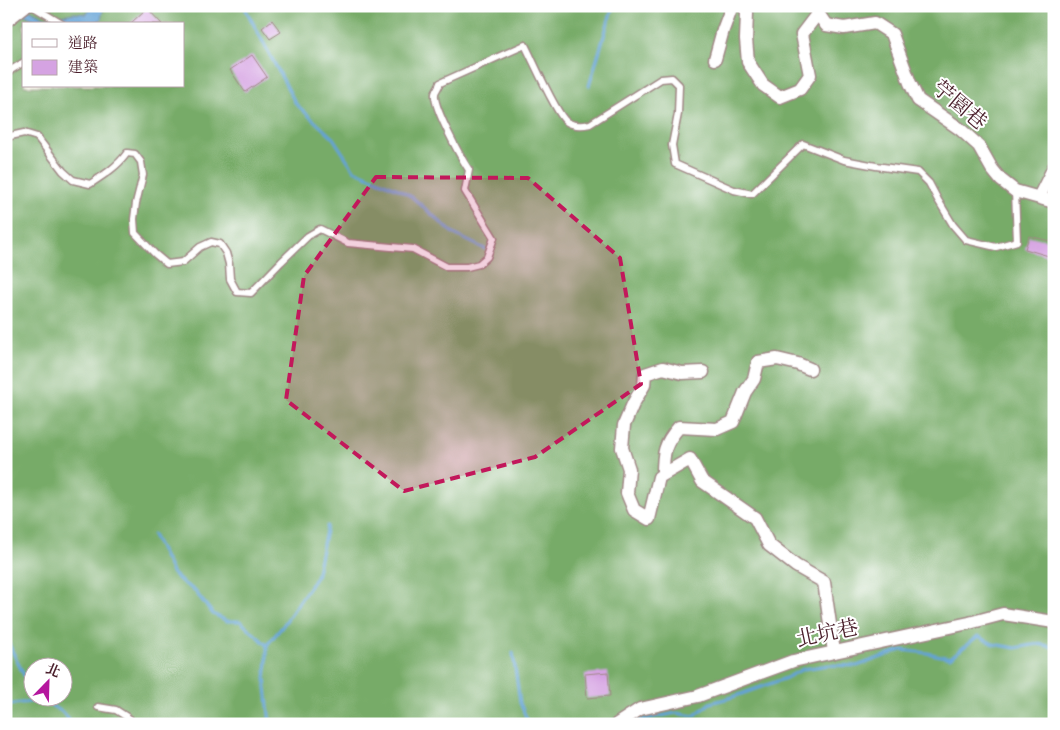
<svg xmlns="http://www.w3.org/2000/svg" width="1060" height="730" font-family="Cardo,'Noto Serif TC',serif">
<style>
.forest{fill:#77ab67;stroke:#606549;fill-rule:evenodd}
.water{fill:#63a3d6;stroke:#566180}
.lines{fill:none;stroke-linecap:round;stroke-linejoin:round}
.stream{stroke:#63a3d6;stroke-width:3}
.building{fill:#d5a3e2}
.lane-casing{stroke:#a08886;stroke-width:9}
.street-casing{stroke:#a08886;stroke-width:15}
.lane{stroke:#fff;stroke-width:6}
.street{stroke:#fff;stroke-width:12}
.marked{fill:#c2185b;fill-opacity:0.2;stroke:#c2185b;stroke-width:4;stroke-dasharray:10 6;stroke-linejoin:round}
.labels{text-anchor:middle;stroke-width:4;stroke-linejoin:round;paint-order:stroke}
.street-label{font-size:21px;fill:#4a1f2b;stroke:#fff}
</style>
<rect width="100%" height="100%" fill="#fff"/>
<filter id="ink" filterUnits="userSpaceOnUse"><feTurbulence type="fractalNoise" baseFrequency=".02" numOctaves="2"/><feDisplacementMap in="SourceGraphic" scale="10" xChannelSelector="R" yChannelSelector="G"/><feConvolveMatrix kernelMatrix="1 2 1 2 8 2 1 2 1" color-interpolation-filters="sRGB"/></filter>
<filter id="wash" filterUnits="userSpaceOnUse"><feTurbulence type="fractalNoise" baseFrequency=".0096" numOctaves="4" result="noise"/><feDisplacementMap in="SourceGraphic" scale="20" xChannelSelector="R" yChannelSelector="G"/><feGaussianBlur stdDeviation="1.12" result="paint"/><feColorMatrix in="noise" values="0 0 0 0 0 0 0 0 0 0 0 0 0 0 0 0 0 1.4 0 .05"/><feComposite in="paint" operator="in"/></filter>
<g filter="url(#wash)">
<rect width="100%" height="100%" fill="#f5f2e2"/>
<!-- forest -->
<path class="forest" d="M6,6H1054V724H6ZM24,24H184V86H24ZM32,668H62V698H32Z"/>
<!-- water -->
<path class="water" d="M9,6H23L46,18L74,13L87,14L92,6H104L101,20L89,24H42Z"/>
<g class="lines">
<!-- stream -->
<g class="stream">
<path d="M246,10L296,104L333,138L354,170L398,189L412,197L454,234L485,249"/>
<path d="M589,86L613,6"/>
<path d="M153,535L173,574L183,583L194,590L213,614L227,621H240L267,645V661L265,678L270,724"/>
<path d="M6,638L32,692"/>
<path d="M267,645L282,627L316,577L327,526"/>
<path d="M513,653L520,703L529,724"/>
<path d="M35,698L37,701L50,705L61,711L73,724"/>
<path d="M6,705L37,701"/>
<path d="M630,722L676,713L694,716L710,703L733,697L786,678L803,669L829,665L857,666L901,650L927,653L950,658L978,636L993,644L1015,648L1038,644L1054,647"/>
</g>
</g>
<g id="blocks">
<!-- building -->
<g class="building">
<path d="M147,8L162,24H130Z"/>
<path d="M272,20L281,32L270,39L262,28Z"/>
<path d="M252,55L267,77L245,92L230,70Z"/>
<path d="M1029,236L1054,242V251L1052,257L1025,249Z"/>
<path d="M608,672L610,696L587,698L585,674Z"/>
</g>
</g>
</g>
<g filter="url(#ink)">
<use href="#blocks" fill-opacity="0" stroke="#a08886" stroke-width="1"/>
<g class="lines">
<!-- lane casing -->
<g class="lane-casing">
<g id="lane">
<path d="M32,6L62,24"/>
<path d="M6,76L11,70L24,62"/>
<path d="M6,137L24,133L37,137L63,171L73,180L90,184C104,175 118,166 127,153L135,154L141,162L143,175L136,203L134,219L135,233L155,254L167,264L183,262L200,247L211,242L220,244L226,253L229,264L230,279L237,292L251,293L281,262L308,236L320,229L348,243L413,249L447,267H467L479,264L487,257L494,238L465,191L469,170C461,158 433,107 435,94C435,91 439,87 440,83L525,45C532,58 557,116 567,122C574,126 582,126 590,124L661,79L672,78L679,85L678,114L672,145L675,164L734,190L752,194L803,144L844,160L876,166L918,172L929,183L938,200L953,225L966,240L996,247L1017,241L1015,191"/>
<path d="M98,707L116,710L130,719L126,724"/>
</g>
</g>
<!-- street casing -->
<g class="street-casing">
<g id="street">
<path d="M744,6L747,13L746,39L748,62L763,85L780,97L800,89L810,75L802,34L818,13"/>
<path d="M813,6L826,25L844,28L875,23L892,34L910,83L918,100L960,129L979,146L992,169L1001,180L1015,191L1054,202"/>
<path d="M6,21L25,6"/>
<path d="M715,59L723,30L732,6"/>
<path d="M1039,197L1054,167"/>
<path d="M703,372L682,373L663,368L645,374L644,385L633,404L624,425L622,448L629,469L627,493L634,510L649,519L659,477L690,459L702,481L755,518L769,545L796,566L824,582L834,652"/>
<path d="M663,474C663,453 664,444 679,427L717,429L733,422L745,392L754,379L758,362L777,359L798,364L810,369"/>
<path d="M617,724L640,709L698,696L793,661L969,623L1003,614L1054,622"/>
</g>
</g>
<!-- lane -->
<use href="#lane" class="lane"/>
<!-- street -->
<use href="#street" class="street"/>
</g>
</g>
<!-- marked area -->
<path class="marked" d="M376,177L528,178L620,258L641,384L535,457L404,491L286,400L304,276Z"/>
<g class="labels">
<!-- street labels -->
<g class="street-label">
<text transform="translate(960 105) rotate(40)" y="7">苧園巷</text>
<text transform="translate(827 633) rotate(-12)" y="7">北坑巷</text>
</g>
</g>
<!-- margin -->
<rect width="1060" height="730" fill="none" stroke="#fff" stroke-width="25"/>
<!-- legend -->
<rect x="22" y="22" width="162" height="65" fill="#ffffff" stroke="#b7a5aa"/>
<rect x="32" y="39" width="25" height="8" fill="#ffffff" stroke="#b7a5aa"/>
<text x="68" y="48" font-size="15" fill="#4a1f2b">道路</text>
<rect x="32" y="60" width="25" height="15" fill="#d5a3e2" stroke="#b7a5aa"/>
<text x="68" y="72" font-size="15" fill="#4a1f2b">建築</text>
<!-- north arrow -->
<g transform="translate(48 682) rotate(23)"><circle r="24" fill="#ffffff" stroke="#b7a5aa"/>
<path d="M0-4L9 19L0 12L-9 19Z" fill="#b5179e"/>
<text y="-8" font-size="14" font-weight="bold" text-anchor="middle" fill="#4a1f2b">北</text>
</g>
</svg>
